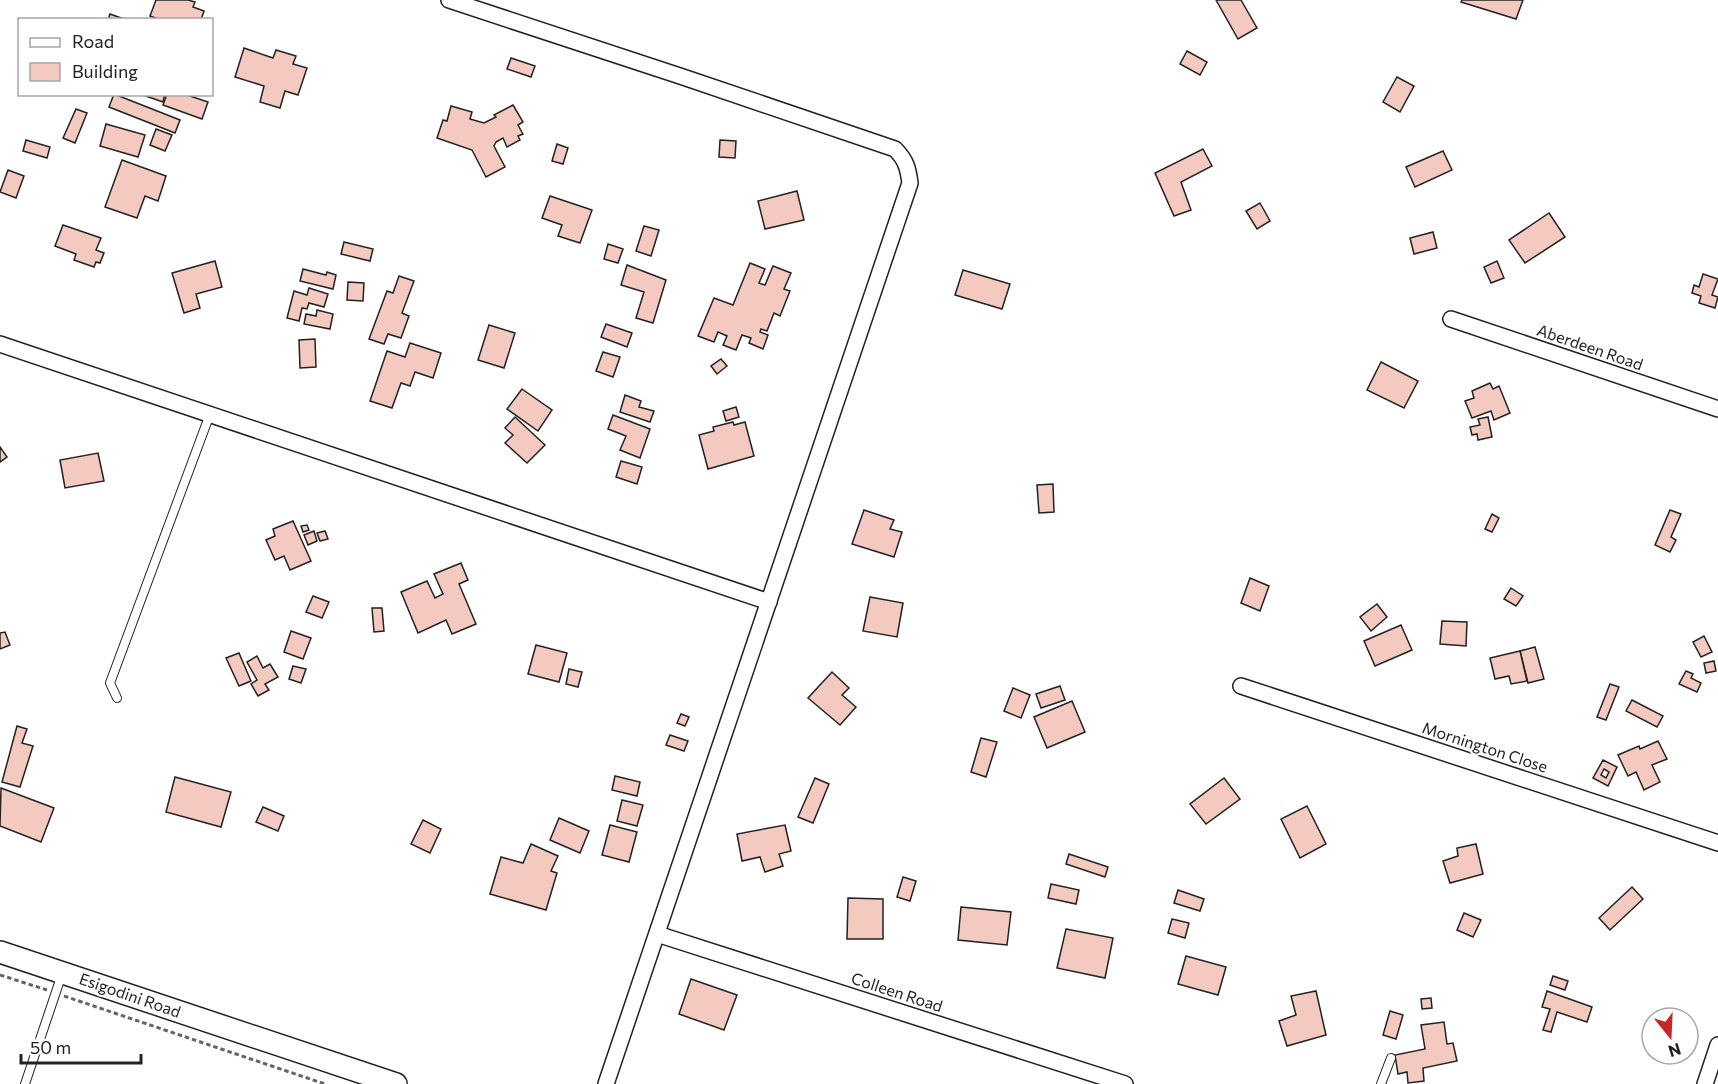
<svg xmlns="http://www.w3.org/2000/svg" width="1718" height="1084" font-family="Commissioner,sans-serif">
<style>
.building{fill:#f3c9c0;stroke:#222;stroke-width:1.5;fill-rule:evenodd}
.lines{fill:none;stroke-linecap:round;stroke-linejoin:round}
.lane-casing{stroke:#222;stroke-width:10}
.street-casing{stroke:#222;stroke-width:18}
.secondary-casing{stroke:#222;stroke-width:24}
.path{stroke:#646464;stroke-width:3;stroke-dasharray:4.5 3;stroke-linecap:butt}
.lane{stroke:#fff;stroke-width:8}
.street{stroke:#fff;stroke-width:15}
.secondary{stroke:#fff;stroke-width:21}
.labels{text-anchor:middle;stroke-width:4.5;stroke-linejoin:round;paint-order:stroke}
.street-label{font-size:16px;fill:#222;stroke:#fff}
</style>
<rect width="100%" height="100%" fill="#fff"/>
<!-- building -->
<g class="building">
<path d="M156,0H188L195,2L193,7L204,11L201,20H161L150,16Z"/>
<path d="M1216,0H1241L1257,28L1238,39Z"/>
<path d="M1462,0H1523L1516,19L1461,2Z"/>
<path d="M110,14L127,20H108Z"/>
<path d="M244,48L273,58L276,50L296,56L293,64L307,68L298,95L285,91L280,108L260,102L264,86L235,77Z"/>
<path d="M1187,51L1207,62L1200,75L1180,64Z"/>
<path d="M511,58L535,66L531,77L507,69Z"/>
<path d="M1397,77L1414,86L1400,112L1383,102Z"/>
<path d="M114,94L180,120L175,133L109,107Z"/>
<path d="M140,94H165L163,102Z"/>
<path d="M167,94H184L208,102L202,119L163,105Z"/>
<path d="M513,105L523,122L518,125L523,134L518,136L520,140L507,147L503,138L496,142L494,146L505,167L486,177L472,150L437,138L443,120L447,121L451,106L472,112L470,119L484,123L496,117L494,115Z"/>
<path d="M76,109L87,113L75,143L63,138Z"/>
<path d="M106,124L145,135L138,157L100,146Z"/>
<path d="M156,129L172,135L165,151L150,145Z"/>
<path d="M26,140L50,147L47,158L23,151Z"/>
<path d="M720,140L736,141L735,158L719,157Z"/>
<path d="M557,144L568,148L563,164L552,161Z"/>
<path d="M1203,149L1212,166L1181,182L1191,210L1174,216L1155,173Z"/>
<path d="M1443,151L1452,170L1415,187L1406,167Z"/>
<path d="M122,160L166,176L158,201L145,196L137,218L105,207Z"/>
<path d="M8,170L24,176L16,198L0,192Z"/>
<path d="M797,191L804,220L765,229L758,201Z"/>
<path d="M550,196L592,210L580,243L558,236L562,225L542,218Z"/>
<path d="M1260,203L1270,221L1257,229L1246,211Z"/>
<path d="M1549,213L1565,237L1525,263L1509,240Z"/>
<path d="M63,225L101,238L96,250L104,253L100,263L96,262L94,267L74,260L76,254L55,246Z"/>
<path d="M644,226L659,230L651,256L636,251Z"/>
<path d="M1433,232L1437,248L1414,254L1410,238Z"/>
<path d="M344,242L373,249L370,261L341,254Z"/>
<path d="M608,244L623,249L618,263L604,259Z"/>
<path d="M215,261L222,287L196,294L200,308L184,313L172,273Z"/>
<path d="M1497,261L1504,278L1491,283L1484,267Z"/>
<path d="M750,263L765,269L759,283L765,285L773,266L791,273L784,289L790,291L780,316L774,313L767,331L761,329L760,332L768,335L763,349L749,343L751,338L742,335L736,350L723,345L727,336L718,332L714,342L698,336L714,298L733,305Z"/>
<path d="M627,265L666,280L653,323L636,318L644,292L621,285Z"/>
<path d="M303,269L326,275L327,272L336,275L333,289L300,281Z"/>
<path d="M963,270L1010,284L1002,309L955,295Z"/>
<path d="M1703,274L1718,279L1712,295L1718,297L1715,308L1699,303L1701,296L1692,293L1694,285L1699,287Z"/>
<path d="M399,276L414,281L402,313L409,316L401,338L388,334L384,344L369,339L387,291L393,293Z"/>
<path d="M348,282L364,283L363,301L347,300Z"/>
<path d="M309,288L328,294L324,307L309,303L307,309L302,308L299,321L287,318L294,291L307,295Z"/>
<path d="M317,310L333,314L330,329L304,324L306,314L316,316Z"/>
<path d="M606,324L632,333L627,347L601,337Z"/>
<path d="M489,325L515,333L504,368L478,360Z"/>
<path d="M315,339L316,367L300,368L299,340Z"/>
<path d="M410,343L441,353L433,378L415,372L410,386L401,383L392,408L370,401L387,351L405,357Z"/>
<path d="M603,352L620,357L613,377L596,371Z"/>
<path d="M721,359L727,366L717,374L711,366Z"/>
<path d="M1381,362L1418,381L1404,408L1367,390Z"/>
<path d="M1490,383L1493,389L1499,386L1510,413L1494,420L1491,411L1472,418L1465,401L1474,398L1472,391Z"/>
<path d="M522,389L552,410L538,431L507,409Z"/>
<path d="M625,395L641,401L639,407L654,411L650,422L620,412Z"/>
<path d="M736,407L739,417L726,421L723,411Z"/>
<path d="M613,415L650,429L640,458L620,450L626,436L608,429Z"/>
<path d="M515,417L545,445L527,463L505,443L513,435L505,428Z"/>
<path d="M1488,417L1492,437L1478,440L1477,434L1472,435L1470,427L1480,425L1478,419Z"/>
<path d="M733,422L734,425L745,422L754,456L708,469L699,435L714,431L713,427Z"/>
<path d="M0,447L7,457L0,462Z"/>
<path d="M98,453L104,481L65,488L60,460Z"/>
<path d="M621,461L642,467L637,484L616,477Z"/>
<path d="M1053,484L1054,512L1039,513L1037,485Z"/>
<path d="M864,510L894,520L890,529L902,532L894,557L852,544Z"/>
<path d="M1670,510L1681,514L1671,537L1676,540L1670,552L1655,545Z"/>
<path d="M1492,514L1499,518L1492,532L1485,529Z"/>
<path d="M293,521L311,561L290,570L284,556L275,560L266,540L275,536L273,529Z"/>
<path d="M307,525L309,530L303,532L301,526Z"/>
<path d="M314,531L317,541L308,545L304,535Z"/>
<path d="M325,531L328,539L320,541L317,533Z"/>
<path d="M461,563L468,580L459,584L476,624L452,634L446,620L418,633L401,592L427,581L435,598L443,594L434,574Z"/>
<path d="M1250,578L1269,586L1260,611L1241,603Z"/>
<path d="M1511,588L1523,596L1516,606L1504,599Z"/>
<path d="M313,596L329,602L322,618L306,612Z"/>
<path d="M870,597L903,603L897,637L863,631Z"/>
<path d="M1377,604L1387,617L1371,631L1360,617Z"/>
<path d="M372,608H382L384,631L374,632Z"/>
<path d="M1442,621L1467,622L1466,646L1440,644Z"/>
<path d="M1401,625L1412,650L1375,666L1364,641Z"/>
<path d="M291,631L311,638L303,659L284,652Z"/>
<path d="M5,632L10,645L0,649V633Z"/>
<path d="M1704,636L1712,652L1701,657L1693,642Z"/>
<path d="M536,645L567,653L559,682L528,674Z"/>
<path d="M1535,647L1544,679L1528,683L1520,651Z"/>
<path d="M1520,651L1527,681L1511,684L1509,676L1495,679L1490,658Z"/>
<path d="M239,653L251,681L239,686L226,658Z"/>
<path d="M257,656L263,668L270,664L278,677L265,684L269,690L258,696L251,684L257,680L247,662Z"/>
<path d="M1714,661L1716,671L1706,673L1704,663Z"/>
<path d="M293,666L306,669L301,683L289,679Z"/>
<path d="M569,669L582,672L578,687L566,684Z"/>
<path d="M1686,671L1693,674L1691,678L1701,683L1697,692L1679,684Z"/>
<path d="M832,672L849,688L842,695L856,707L840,725L808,698Z"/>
<path d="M1610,684L1619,687L1606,720L1597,717Z"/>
<path d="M1060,686L1065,700L1041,708L1036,694Z"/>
<path d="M1013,688L1030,695L1021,718L1004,711Z"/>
<path d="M1632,700L1663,716L1657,727L1626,711Z"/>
<path d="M1072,701L1085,732L1047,748L1034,717Z"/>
<path d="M681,714L689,717L685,726L677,723Z"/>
<path d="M17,726L27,729L22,743L33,746L20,787L2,782Z"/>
<path d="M670,735L688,741L684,751L666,745Z"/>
<path d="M981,738L997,742L986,777L971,772Z"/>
<path d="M1658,741L1667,759L1652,765L1660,782L1644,790L1636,772L1628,776L1618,755L1639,746L1640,749Z"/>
<path d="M1603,760L1617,767L1608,786L1593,778ZM1604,769L1609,772L1606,778L1601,775Z"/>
<path d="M615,776L640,782L637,796L612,790Z"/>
<path d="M175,777L231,792L221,827L166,812Z"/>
<path d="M815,778L829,784L813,823L798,817Z"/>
<path d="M1224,778L1240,799L1206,824L1190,804Z"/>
<path d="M1,788L54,808L41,842L0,826Z"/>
<path d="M622,800L643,805L637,826L617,821Z"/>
<path d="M1307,806L1326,844L1300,858L1281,819Z"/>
<path d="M263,807L284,816L278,831L256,822Z"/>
<path d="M559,818L589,831L580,853L550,840Z"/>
<path d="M423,820L441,829L430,853L411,844Z"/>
<path d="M610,825L637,832L629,862L602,855Z"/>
<path d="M785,825L791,851L779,854L783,866L765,872L760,857L742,861L737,834Z"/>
<path d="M531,844L558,856L551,871L557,873L546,910L490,894L501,857L523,863Z"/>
<path d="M1476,844L1483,874L1450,883L1443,861L1458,856L1457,848Z"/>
<path d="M1069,854L1108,867L1105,877L1066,864Z"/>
<path d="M903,877L916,881L910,901L897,897Z"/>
<path d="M1051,884L1079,890L1076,904L1048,898Z"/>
<path d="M1632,887L1643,899L1610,930L1599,918Z"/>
<path d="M1178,890L1204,899L1200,911L1174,903Z"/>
<path d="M848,898L883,899V939H847Z"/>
<path d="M961,907L1011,912L1007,945L958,940Z"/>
<path d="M1464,913L1481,920L1473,937L1457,930Z"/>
<path d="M1172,919L1189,923L1185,938L1168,933Z"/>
<path d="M1066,929L1113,938L1105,978L1057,968Z"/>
<path d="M1186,956L1226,967L1218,995L1178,984Z"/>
<path d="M1553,976L1568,981L1565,990L1550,985Z"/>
<path d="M691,979L737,995L724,1030L679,1014Z"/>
<path d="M1316,991L1326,1035L1287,1046L1279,1021L1296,1015L1291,996Z"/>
<path d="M1547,991L1592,1007L1587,1022L1557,1012L1551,1032L1543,1030L1550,1009L1542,1007Z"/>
<path d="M1431,998L1432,1008L1422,1009L1421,999Z"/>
<path d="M1390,1011L1403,1015L1396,1039L1383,1035Z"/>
<path d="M1444,1022L1447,1044L1453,1043L1457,1061L1423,1068L1424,1081L1408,1083L1407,1072L1398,1074L1395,1055L1425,1049L1421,1025Z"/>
</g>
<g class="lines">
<!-- lane casing -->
<g class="lane-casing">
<g id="lane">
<path d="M117,698L110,683L210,414"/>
<path d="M25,1084L62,974"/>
<path d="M1381,1084L1391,1058"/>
</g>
</g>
<!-- street casing -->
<g class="street-casing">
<g id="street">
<path d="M449,0L683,77L895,149C906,160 908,168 910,183L606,1084"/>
<path d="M1451,319L1718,409"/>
<path d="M0,344L769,602"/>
<path d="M1241,686L1718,843"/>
<path d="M657,934L1125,1084"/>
<path d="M1705,1084L1718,1045"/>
</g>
</g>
<!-- secondary casing -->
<g class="secondary-casing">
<path id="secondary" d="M0,952L396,1084"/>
</g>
<!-- path -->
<g class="path">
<path d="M0,975L47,990"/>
<path d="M64,996L325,1084"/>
</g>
<!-- lane -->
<use href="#lane" class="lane"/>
<!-- street -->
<use href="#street" class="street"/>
<!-- secondary -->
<use href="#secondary" class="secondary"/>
</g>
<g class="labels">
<!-- street labels -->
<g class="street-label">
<text transform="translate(1590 347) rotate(19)" y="6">Aberdeen Road</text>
<text transform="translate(1485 747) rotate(18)" y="6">Mornington Close</text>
<text transform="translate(897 992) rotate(18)" y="6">Colleen Road</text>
<text transform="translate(130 995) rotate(19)" y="6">Esigodini Road</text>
</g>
</g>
<!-- legend -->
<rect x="18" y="18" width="195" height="78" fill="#ffffff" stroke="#a7a7a7" stroke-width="1.5"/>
<rect x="30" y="38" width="30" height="9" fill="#ffffff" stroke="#a7a7a7" stroke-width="1.5"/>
<text x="72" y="48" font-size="18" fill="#222222">Road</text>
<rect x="30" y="63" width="30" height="18" fill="#f3c9c0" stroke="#a7a7a7" stroke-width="1.5"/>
<text x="72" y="78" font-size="18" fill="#222222">Building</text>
<!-- north arrow -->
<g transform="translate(1670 1036) rotate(162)"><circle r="28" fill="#ffffff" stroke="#a7a7a7" stroke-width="1.5"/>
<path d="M0-4.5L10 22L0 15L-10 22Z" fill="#c62828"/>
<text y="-9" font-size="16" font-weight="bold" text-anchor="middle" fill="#222222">N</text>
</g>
<!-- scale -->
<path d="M21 1054v9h120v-9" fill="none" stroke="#222222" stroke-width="3"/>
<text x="30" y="1054" font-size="18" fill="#222222" stroke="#ffffff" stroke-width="4.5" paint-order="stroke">50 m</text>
</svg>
